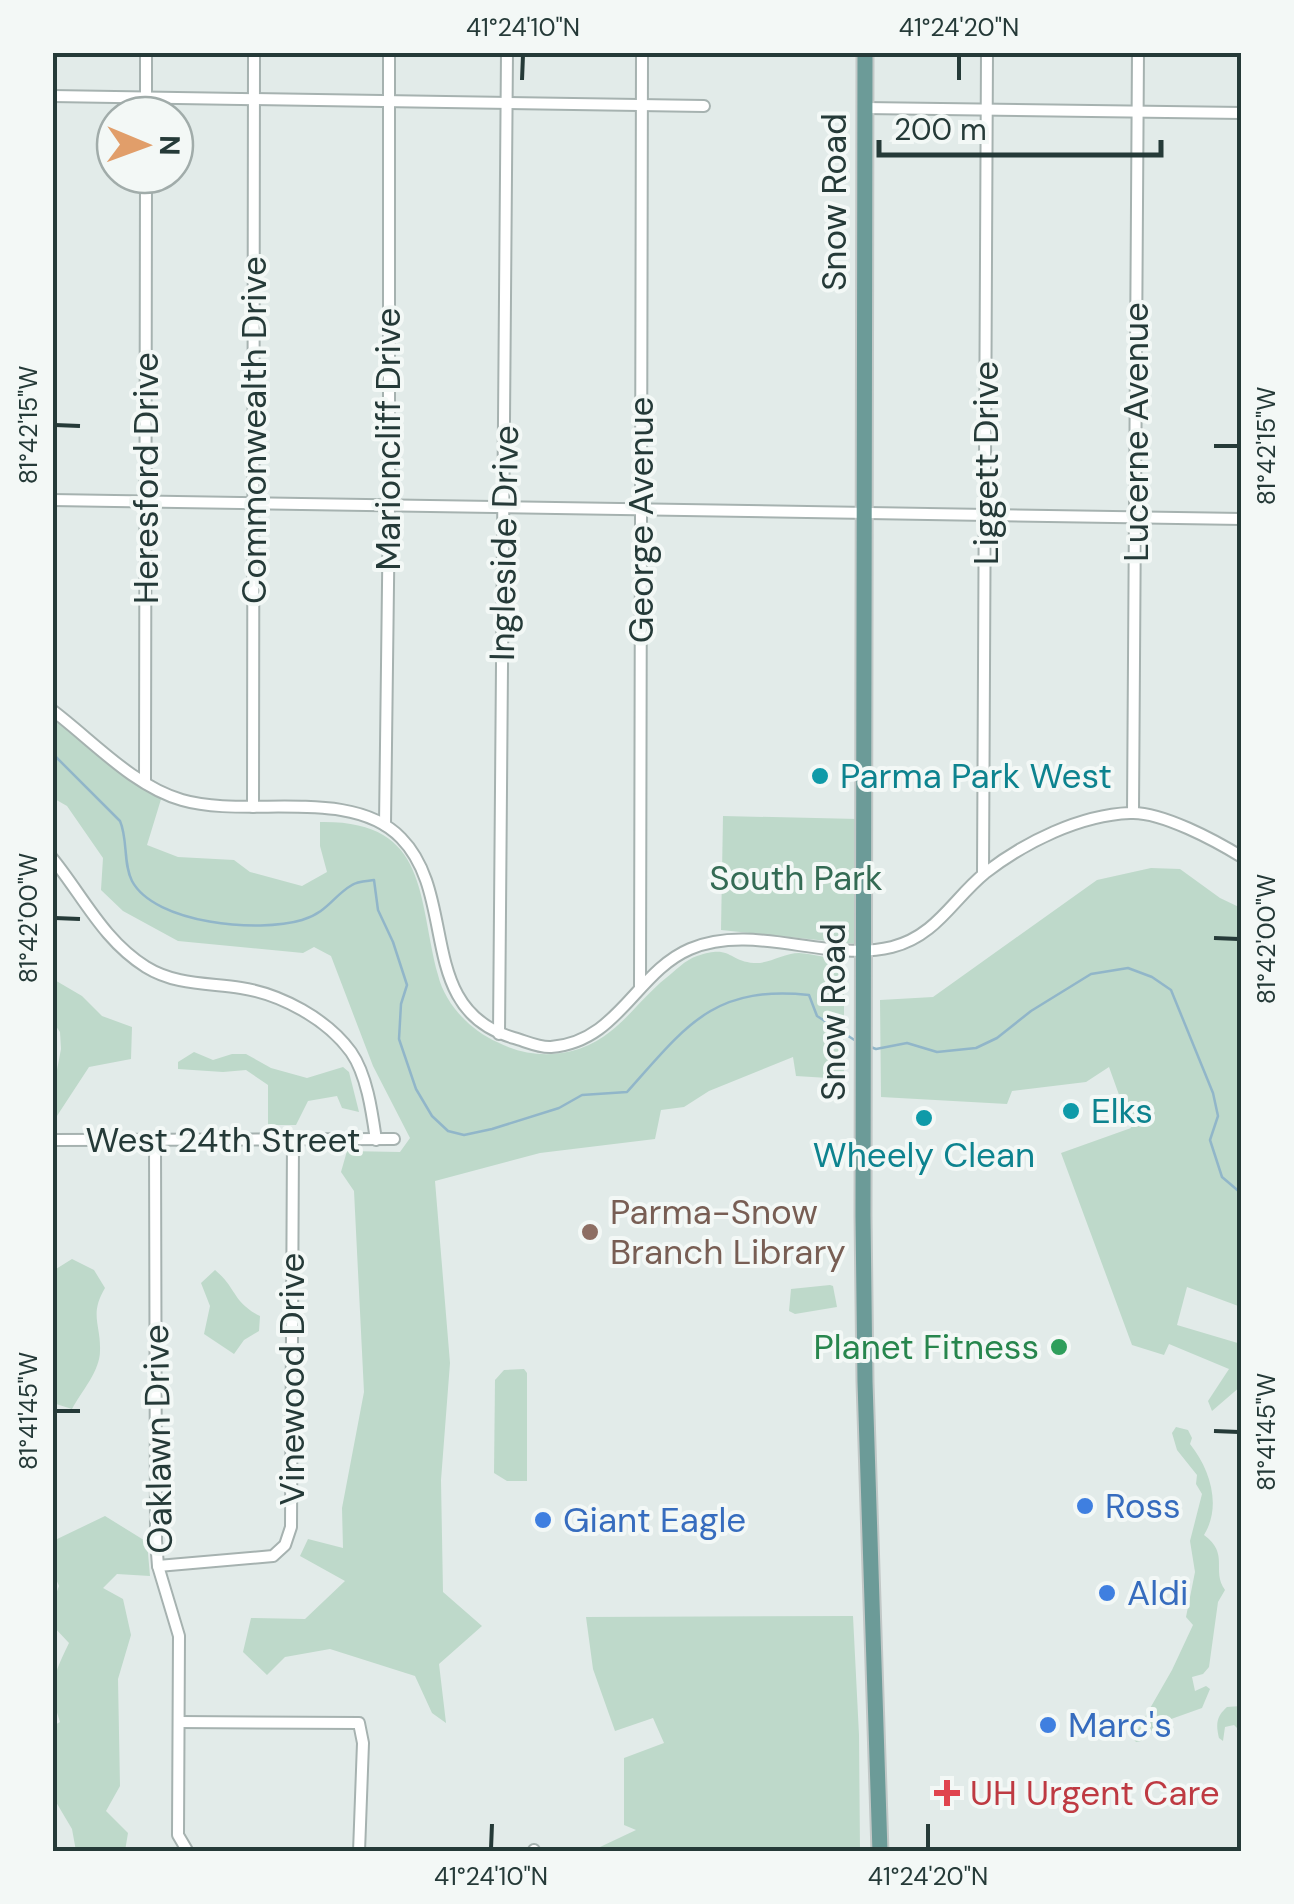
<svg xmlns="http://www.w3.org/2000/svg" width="1294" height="1904" font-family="'DM Sans',sans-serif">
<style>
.green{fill:#bed9ca}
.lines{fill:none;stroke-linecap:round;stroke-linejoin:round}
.stream{stroke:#91b6c9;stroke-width:2.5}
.minor-casing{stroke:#a6b2b0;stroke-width:14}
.primary-casing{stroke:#c2c8c7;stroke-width:19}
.minor{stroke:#fff;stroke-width:10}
.primary{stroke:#6c9b98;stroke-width:15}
.ticks{fill:none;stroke:#253a38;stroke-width:4}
.culture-dot{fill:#0f9aa8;stroke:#f3f8f6;stroke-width:4}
.education-dot{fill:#8d6e63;stroke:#f3f8f6;stroke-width:4}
.leisure-dot{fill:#2e9e5b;stroke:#f3f8f6;stroke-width:4}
.shop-dot{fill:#3f7fe0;stroke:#f3f8f6;stroke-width:4}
.health-dot{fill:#e0444e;stroke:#f3f8f6;stroke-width:4}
.labels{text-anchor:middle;stroke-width:8;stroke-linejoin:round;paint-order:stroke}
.street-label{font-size:35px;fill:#253a38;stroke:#f3f8f6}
.culture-label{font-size:35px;fill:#0d838f;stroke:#f3f8f6;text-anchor:start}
.park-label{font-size:35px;fill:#346b54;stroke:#f3f8f6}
.education-label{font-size:35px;fill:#785e54;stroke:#f3f8f6;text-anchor:start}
.leisure-label{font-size:35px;fill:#27864d;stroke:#f3f8f6;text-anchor:end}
.shop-label{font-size:35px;fill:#366cbe;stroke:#f3f8f6;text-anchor:start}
.health-label{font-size:35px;fill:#be3a42;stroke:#f3f8f6;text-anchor:start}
.neatline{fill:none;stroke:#253a38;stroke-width:4}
.ticks-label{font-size:25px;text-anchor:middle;fill:#253a38}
</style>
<rect width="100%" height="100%" fill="#e2ebe9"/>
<!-- green -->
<g class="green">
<path d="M52,716L162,796L147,845L178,857L234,860L250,872L302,886L327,872L320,846V822C429,820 417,896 438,975C445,1004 470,1030 497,1042C534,1061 578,1058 611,1031C631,1015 646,994 666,978C675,971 685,960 697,956C732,944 727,961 754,963C769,964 784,953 799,953C813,954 829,958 844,961V1079L796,1076L793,1057L709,1091L684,1107L661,1110L655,1139L540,1153L435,1181L450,1363L441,1480L443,1592L482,1626L439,1664L446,1723L432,1713L415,1676L330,1649L285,1657L267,1675L243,1652L251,1618L305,1619L345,1581L300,1556L308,1539L343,1548L342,1508L364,1392L354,1191L341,1172L347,1151L400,1152L410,1138L373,1066L331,956L314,947L303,953L178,941L123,911L101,890L103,858L67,806L53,798Z"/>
<path d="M723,816L858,819L857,944L721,930Z"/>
<path d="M1151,868L1180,869L1220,898L1241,908V1307L1187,1287L1177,1325L1241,1344V1386L1212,1411L1208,1401L1229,1369L1169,1344L1164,1355L1132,1345L1061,1153L1131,1128L1109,1067L1086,1082L1012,1091L1007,1104L881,1097L880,1000L933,997L1097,880Z"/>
<path d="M53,979L82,996L102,1016L132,1027L131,1059L89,1067L53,1122V1091L61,1049L60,1032L53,1022Z"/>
<path d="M194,1052L213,1060L232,1054H246L271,1068L307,1078L343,1067L349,1072L359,1112L342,1108L337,1096L308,1101L296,1125H268V1085L246,1070L223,1072L178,1069V1062Z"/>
<path d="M72,1259L94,1270L105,1288C89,1315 101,1324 100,1351C100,1371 81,1392 72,1409L53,1403L52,1283L56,1269Z"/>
<path d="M215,1270C237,1288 232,1302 260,1316L259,1331L244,1340L234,1354L204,1334L210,1306L201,1283Z"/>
<path d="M830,1285L833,1286L837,1307L795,1314L789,1311L791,1289Z"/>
<path d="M524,1369L527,1373V1481H507L494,1473L495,1380L504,1370Z"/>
<path d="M1176,1427L1188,1430L1192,1438L1190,1444C1210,1469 1222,1506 1204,1535C1230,1554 1211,1570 1225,1590L1218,1602L1209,1667L1203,1674L1192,1677L1195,1691L1206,1686L1210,1689L1202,1708L1160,1723L1141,1741L1136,1742L1133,1738L1172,1670L1193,1625L1186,1617L1195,1572L1190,1541L1202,1494L1196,1484L1197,1475L1177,1450L1172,1433Z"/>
<path d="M105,1516L147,1542L150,1576L117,1574L103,1588L123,1599L131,1635L118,1679L120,1786L106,1811L128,1833L125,1851H76L72,1829L53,1797V1726L60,1722C48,1687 53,1676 69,1643L53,1626V1602L59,1586L53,1572V1541Z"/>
<path d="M853,1616L859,1735L860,1851H601L600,1847L636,1830L624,1825V1758L664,1743L653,1718L615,1731L593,1669L586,1617Z"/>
<path d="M1241,1706V1726L1238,1729L1234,1725L1225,1727L1223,1741L1219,1738C1216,1724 1216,1717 1227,1707Z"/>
</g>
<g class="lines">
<!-- stream -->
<g class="stream">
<path d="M52,753L120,821C128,839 123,864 132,881C155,924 259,933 302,920C328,912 333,896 352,885C357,881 368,881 374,880L378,910L393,942L407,985L401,1004L399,1039L416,1089L432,1116L448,1131L464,1135L492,1129L559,1108L582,1095L627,1092C686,1026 713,985 809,995L817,1016L856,1041"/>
<path d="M868,1046L876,1049L907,1043L937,1052L976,1048L997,1038L1031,1011L1091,974L1128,968L1152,977L1171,990L1213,1093L1218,1116L1210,1140L1222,1177L1242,1194"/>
</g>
<!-- minor casing -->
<g class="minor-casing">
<g id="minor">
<path d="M52,96L704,106"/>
<path d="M864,108L1242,113"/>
<path d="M146,115V52"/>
<path d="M52,500L1242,519"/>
<path d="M52,710C92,740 133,786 182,800C247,819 351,786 401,838C459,897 415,1010 514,1038C525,1041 540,1048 551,1047C618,1042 636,972 690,949C754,922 827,963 892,947C936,936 953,899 985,873C1025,842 1080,815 1130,813C1161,811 1216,841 1242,857"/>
<path d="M145,781L146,175"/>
<path d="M253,807L254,52"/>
<path d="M1133,812L1138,52"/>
<path d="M385,825L389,505V52"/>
<path d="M52,858C83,896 103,940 146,967C175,985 208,983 241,988C281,994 327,1019 351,1052C367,1075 372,1112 376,1140"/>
<path d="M983,874L987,52"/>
<path d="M640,987L642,52"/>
<path d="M499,1034L507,52"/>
<path d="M52,1140L394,1139"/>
<path d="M155,1141L156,1540L158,1566L179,1636L178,1835L188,1852"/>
<path d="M158,1566L273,1556L285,1545L291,1527L293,1140"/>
<path d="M179,1722L359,1723L363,1743L359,1852"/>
<path d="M534,1852V1850"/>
</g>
</g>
<!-- primary casing -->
<g class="primary-casing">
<path id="primary" d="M865,52L863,1216L865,1382L880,1852"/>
</g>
<!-- minor -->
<use href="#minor" class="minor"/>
<!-- primary -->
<use href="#primary" class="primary"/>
</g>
<!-- ticks -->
<path class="ticks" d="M522,80L523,55M959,80V55M55,425L80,426M1214,446H1239M55,918L80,919M1214,938L1239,939M55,1411H80M1214,1431L1239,1432M491,1849L492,1824M928,1849V1824"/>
<!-- markers -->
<g class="culture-dot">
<circle cx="820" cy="776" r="10"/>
<circle cx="1071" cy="1111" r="10"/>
<circle cx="924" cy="1118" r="10"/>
</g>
<circle class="education-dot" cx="590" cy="1232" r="10"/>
<circle class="leisure-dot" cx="1059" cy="1347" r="10"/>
<g class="shop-dot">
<circle cx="1085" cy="1506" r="10"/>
<circle cx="543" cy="1520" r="10"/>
<circle cx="1107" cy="1593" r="10"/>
<circle cx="1048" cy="1725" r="10"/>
</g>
<path class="health-dot" d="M942 1778h10v10h10v10h-10v10h-10v-10h-10v-10h10z"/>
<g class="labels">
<!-- street labels -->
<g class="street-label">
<text transform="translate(834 202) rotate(-90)" y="12">Snow Road</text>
<text transform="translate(254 430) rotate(-90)" y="12">Commonwealth Drive</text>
<text transform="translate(1136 432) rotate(-90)" y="12">Lucerne Avenue</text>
<text transform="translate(388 439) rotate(-90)" y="12">Marioncliff Drive</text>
<text transform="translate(986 463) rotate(-90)" y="12">Liggett Drive</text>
<text transform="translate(146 478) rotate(-90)" y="12">Heresford Drive</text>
<text transform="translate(641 520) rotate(-90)" y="12">George Avenue</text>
<text transform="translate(504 543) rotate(-89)" y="12">Ingleside Drive</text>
<text transform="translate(833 1012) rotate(-90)" y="12">Snow Road</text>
<text x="223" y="1152">West 24th Street</text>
<text transform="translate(292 1379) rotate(-90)" y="12">Vinewood Drive</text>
<text transform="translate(158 1439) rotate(-91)" y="12">Oaklawn Drive</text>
</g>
<!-- culture labels -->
<g class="culture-label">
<text x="840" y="788">Parma Park West</text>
<text x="1091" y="1123">Elks</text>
<text x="924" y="1167" text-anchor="middle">Wheely Clean</text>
</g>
<!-- park labels -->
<g class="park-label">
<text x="796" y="890">South Park</text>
</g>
<!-- education labels -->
<g class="education-label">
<text x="610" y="1224">Parma-Snow<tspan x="610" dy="40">Branch Library</tspan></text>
</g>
<!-- leisure labels -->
<g class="leisure-label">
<text x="1039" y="1359">Planet Fitness</text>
</g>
<!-- shop labels -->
<g class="shop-label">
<text x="1105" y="1518">Ross</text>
<text x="563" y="1532">Giant Eagle</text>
<text x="1127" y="1605">Aldi</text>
<text x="1068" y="1737">Marc's</text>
</g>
<!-- health labels -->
<g class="health-label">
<text x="970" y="1805">UH Urgent Care</text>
</g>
</g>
<!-- border -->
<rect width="1294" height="1904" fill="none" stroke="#f3f8f6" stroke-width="110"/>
<!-- north arrow -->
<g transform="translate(145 145) rotate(91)"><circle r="48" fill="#f3f8f6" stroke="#a1acaa" stroke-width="2.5"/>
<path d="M0-8L18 38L0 25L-18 38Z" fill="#e19e6a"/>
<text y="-15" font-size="28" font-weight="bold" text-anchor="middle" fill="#253a38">N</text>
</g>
<!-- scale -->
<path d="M879 140v15h282v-15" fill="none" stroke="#253a38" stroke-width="5"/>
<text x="894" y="140" font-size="30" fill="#253a38" stroke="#f3f8f6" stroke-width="8" paint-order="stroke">200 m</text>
<rect x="55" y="55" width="1184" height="1794" class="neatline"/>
<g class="ticks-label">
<text x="523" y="36">41°24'10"N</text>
<text x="959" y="36">41°24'20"N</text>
<text transform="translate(28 425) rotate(-90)" y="9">81°42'15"W</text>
<text transform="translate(1266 446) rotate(-90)" y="9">81°42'15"W</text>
<text transform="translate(28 918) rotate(-90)" y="9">81°42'00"W</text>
<text transform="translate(1266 939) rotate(-90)" y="9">81°42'00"W</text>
<text transform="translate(28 1411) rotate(-90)" y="9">81°41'45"W</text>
<text transform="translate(1266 1432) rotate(-90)" y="9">81°41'45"W</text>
<text x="491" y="1885">41°24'10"N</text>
<text x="928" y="1885">41°24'20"N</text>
</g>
</svg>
